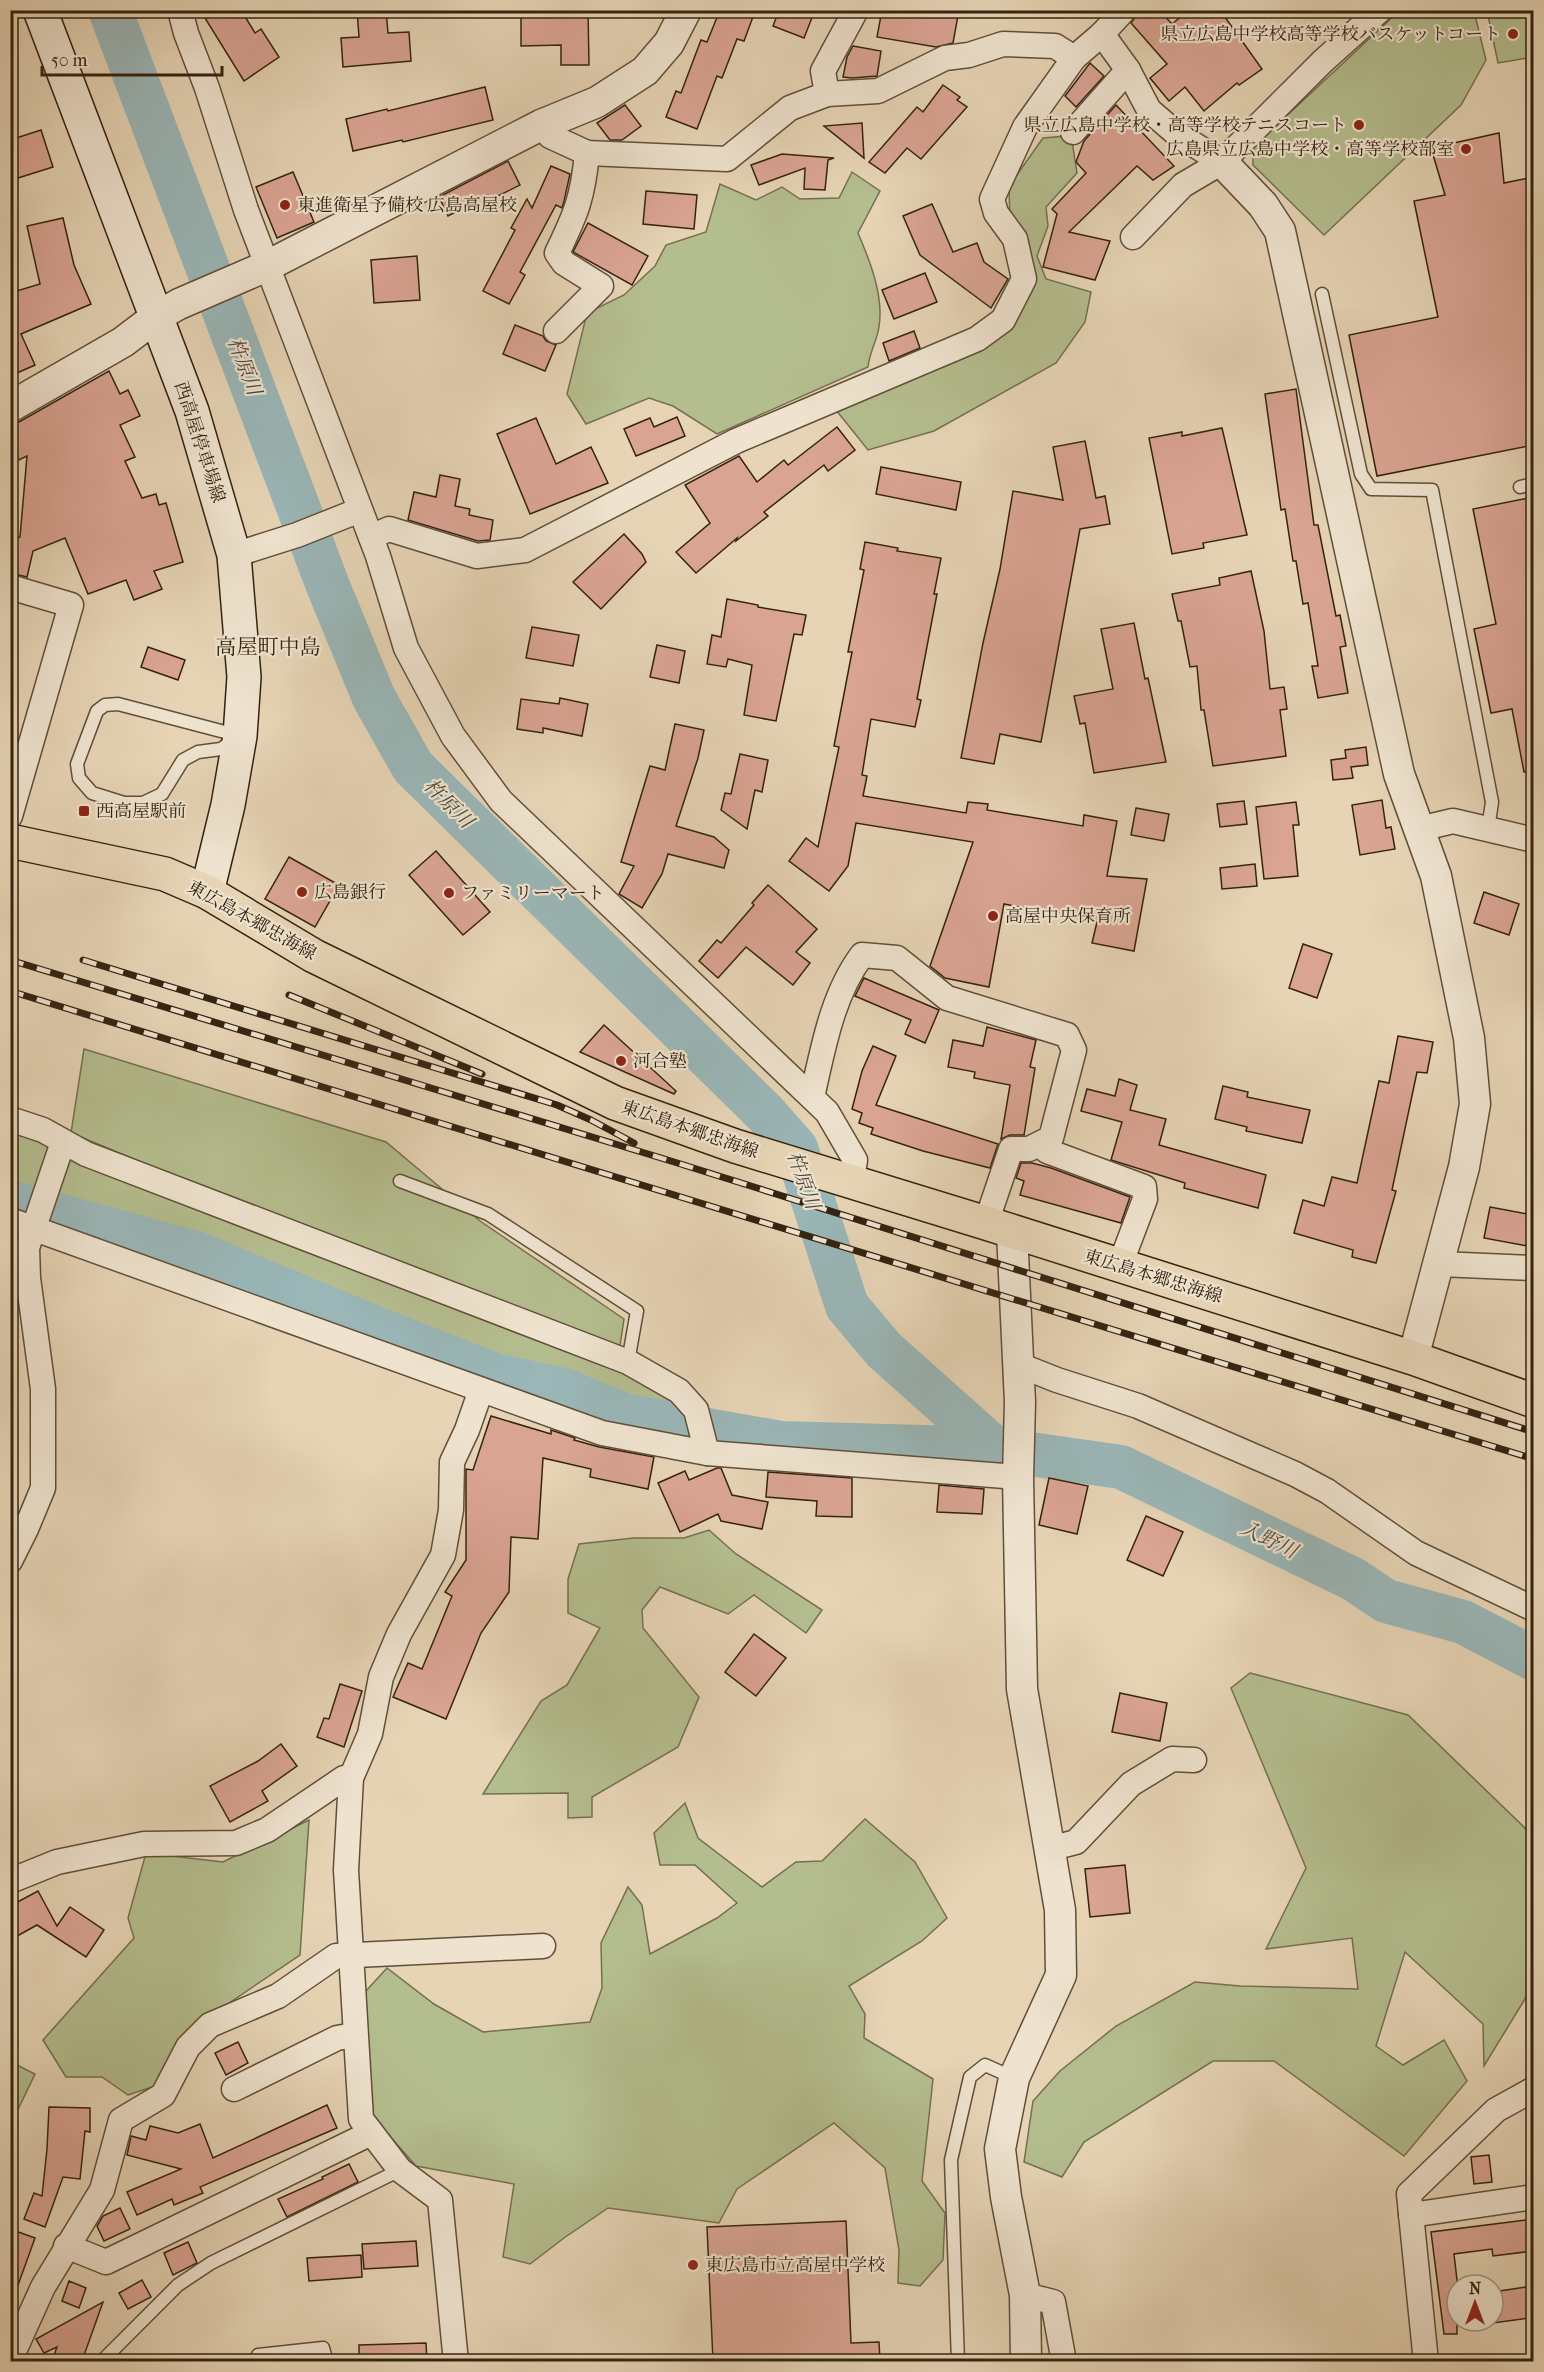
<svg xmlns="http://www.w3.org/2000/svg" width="1544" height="2372" font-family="'IM FELL French Canon','Noto Serif JP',serif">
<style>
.green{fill:#b4bd8e;stroke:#74704f;stroke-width:1.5}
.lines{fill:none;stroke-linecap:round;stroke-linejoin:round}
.river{stroke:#9ab6b7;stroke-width:44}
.building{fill:#daa493;stroke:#342310;stroke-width:1.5}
.service-casing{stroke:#604f39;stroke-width:15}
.minor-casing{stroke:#604f39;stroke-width:27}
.tertiary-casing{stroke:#604f39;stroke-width:33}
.secondary-casing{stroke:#342310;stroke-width:36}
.primary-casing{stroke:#342310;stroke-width:36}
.service{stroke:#efe3cf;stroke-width:12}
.minor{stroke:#efe3cf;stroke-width:24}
.tertiary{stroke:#efe3cf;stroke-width:30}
.secondary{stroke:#efe3cf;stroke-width:33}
.primary{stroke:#e6d4b5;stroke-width:33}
.rail-casing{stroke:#342310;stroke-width:7}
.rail{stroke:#efe3cf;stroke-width:4.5;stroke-dasharray:14;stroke-linecap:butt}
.poi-dot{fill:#8f2418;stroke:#efe3cf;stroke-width:2}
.labels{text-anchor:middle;stroke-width:4.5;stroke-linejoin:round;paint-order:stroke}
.poi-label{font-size:18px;fill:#342310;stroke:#efe3cf;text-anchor:start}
.street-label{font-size:18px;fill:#342310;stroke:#efe3cf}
.water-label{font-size:20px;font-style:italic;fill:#4e483a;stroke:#efe3cf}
.quarter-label{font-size:21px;fill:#342310;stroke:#efe3cf}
</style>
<rect width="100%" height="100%" fill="#e6d4b5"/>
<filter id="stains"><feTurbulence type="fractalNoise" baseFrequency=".00333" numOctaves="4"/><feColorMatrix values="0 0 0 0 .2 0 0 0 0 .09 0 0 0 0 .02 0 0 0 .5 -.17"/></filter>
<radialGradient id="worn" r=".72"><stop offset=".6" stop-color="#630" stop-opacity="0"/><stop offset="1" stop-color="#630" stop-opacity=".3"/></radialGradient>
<!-- green -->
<g class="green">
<path d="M1399,11H1474L1486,60L1461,105L1324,235L1253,165V147Z"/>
<path d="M1487,11H1533V57L1498,63Z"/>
<path d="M1080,135L1072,141L1077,173L1046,207L1048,226L1037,256L1046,279L1091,292L1085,322L1056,363L934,431L868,450L836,410L1005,329L1031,286L1010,222L1009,186L1043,138Z"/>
<path d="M852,172L880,191L858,233C870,261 884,296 879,327C877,341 869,353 868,367L717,434L673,406L649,398L586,424L567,394L587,313L624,295L655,266L666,245L706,232L720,184L756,200L782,187L800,199L839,198Z"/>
<path d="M84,1049L386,1142L480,1221L624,1319L618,1359L683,1396L682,1417L395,1324L215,1250L11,1185V1129L600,1351L71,1133Z"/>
<path d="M709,1530L736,1554L822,1610L806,1633L754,1595L728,1614L660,1587L642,1610L643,1628L699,1697L678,1747L592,1797V1817L568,1818V1793L483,1794L541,1701L567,1685L600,1628L568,1613V1579L579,1544L634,1538H684Z"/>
<path d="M1250,1673L1408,1715L1524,1827L1533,1841V1990L1531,1989L1484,2066L1483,2024L1405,1952L1376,2046L1403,2065L1444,2040L1467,2081L1404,2156L1274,2061H1213L1084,2142L1062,2177L1024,2162L1033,2101L1060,2071L1116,2026L1195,1982L1240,1986L1358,1989L1352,1938L1266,1949L1306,1868L1231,1688Z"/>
<path d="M685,1803L698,1838L762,1887L796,1862L822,1861L865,1819L915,1862L947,1918L922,1941L849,1986L865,2014L864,2038L933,2079L922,2181L945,2213L943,2260L920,2286L898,2283L899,2250L885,2168L834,2123L737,2189L719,2223L608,2208L564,2238L530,2264L503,2257L514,2184L416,2166L372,2116L365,1992L387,1968L434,2004L483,2032L590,2022L602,1988L601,1943L628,1887L642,1905L650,1954L717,1918L737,1903L695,1865H660L654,1833Z"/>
<path d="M309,1820L300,1955L204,2020L161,2084L128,2095L102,2077H66L43,2040L134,1938L128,1918L146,1853L223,1862Z"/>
<path d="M11,2062L35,2074L11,2124Z"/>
</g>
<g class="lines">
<!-- river -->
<g class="river">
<path d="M110,10L328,586L374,698L413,767L765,1113L796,1148L847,1306L884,1350L995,1449"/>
<path d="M10,1202L196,1253L368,1325L495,1375L564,1390L627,1416L781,1443L995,1449L1121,1467L1353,1579L1386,1601L1463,1622L1534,1659"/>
</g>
</g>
<!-- building -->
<g class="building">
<path d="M200,10H241L255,33L261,29L279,57L244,81Z"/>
<path d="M357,10H386L388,33L409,32L411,61L343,67L341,38L359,37Z"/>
<path d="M562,10H588L589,65H561V45L521,46V17H562Z"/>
<path d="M720,10H744L754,14L744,41L737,39L722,78L717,76L697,129L666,117L676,91L681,93L701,40L707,42Z"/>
<path d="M779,10H815L804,38L773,26Z"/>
<path d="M882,10H959L953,43L936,47L877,37Z"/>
<path d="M1140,10H1159L1172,24L1189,10H1220L1262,69L1239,85L1237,83L1204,111L1185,87L1169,101L1150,78L1167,64L1131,23Z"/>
<path d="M853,46L881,51L877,76L852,78L843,77L847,57Z"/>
<path d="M1090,63L1104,76L1076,107L1065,96Z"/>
<path d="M943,85L960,97L957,100L967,107L921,159L907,148L885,173L869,162L917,107L923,112Z"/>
<path d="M485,87L493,120L403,142L402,140L353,151L346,119L387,109L388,111Z"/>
<path d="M625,105L641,126L622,140H610L597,123Z"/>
<path d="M1116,105L1174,166L1153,180L1137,166L1069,232L1110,241L1095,280L1043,267L1057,214L1052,209L1086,173L1076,162L1084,141Z"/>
<path d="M862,123L864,158L824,126Z"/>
<path d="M41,130L53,167L18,178L10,157V140Z"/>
<path d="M1499,133L1504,183L1529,178L1533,198V445L1377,476L1349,335L1438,317L1414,201L1445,195L1431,148Z"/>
<path d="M782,154L834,158L828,160L825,190L804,189L805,168L759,185L751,165Z"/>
<path d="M508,161L520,185L490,200L488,195L448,216L439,197Z"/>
<path d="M551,166L570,174L564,201L562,208L556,205L520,272L525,275L509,304L483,291L515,230L511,228L527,199L532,208Z"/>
<path d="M293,172L314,222L277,238L256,187Z"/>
<path d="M646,191L697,195L694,229L643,224Z"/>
<path d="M932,204L953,252L977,243L984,262L1008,279L991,308L920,255L903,216Z"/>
<path d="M63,218L74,265L91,304L21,334L35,365L10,376V312L17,327L10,305V293L40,284L27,226Z"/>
<path d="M588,223L648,256L632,285L573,252Z"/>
<path d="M417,256L420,300L374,303L371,260Z"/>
<path d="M925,273L937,302L894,319L882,290Z"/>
<path d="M515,325L543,336L546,341L556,345L545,371L503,354Z"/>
<path d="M914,331L920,348L889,361L883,343Z"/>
<path d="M109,371L120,394L128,390L140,416L120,425L135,457L125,461L142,498L156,494L159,505L166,503L183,562L154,571L162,589L134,600L126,580L88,594L65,538L33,551L27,577L10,573V553L14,540L20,537L27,456L10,464V424L19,422Z"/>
<path d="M1296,389L1314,525H1318L1336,616L1340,615L1346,646L1340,647L1348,693L1318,698L1312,666H1318L1308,603L1303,604L1296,561H1293L1285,509L1281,510L1265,394Z"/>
<path d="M677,417L685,436L636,456L624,429L650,418L654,427Z"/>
<path d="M536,418L556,464L591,447L608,483L530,514L497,434Z"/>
<path d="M837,427L855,450L828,471L824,465L764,512L768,516L736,541L737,538L696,573L676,552L710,523L685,485L739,456L757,482L784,460L788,465Z"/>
<path d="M1222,428L1247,535L1203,543L1204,548L1172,554L1149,438L1182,432V436Z"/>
<path d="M1085,441L1096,498L1105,496L1110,524L1080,529L1041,742L1000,734L994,764L961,758L983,643L1000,569L1013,491L1063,500L1053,447Z"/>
<path d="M881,467L961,482L956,510L876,494Z"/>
<path d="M440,475L460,479L455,506L470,509L469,515L493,520L490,540L478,541L408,520L414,492L436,497Z"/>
<path d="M1533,497V771L1524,772L1512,709L1491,713L1474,629L1496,624L1473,509Z"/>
<path d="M624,534L642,554L646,562L601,609L573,582Z"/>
<path d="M865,542L898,548L897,551L941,558L934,594H937L917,699L921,700L915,727L871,719L862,775L867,776L863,796L966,813L968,802L988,804L987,810L1083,826L1084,815L1117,821L1107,876L1147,879L1134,951L1092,943L1097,922L1004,904L989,987L945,978L930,966L973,842L856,823L848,866L829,891L789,861L806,838L818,847L839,747L834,746L852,652H848L864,570L860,569Z"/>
<path d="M1251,571L1264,631L1270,689L1284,687L1287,709L1280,710L1286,756L1213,766L1204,710H1201L1197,666L1190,667L1181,621H1178L1172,594L1220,585L1219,578Z"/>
<path d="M727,599L758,605V607L806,615L802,635L794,634L776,721L744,715L752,665L728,659L726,667L707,664L712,635L721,637Z"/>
<path d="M1134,623L1145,679L1148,678L1166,762L1094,773L1085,723L1080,724L1074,696L1113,689L1101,629Z"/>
<path d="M532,627L579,635L573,666L526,658Z"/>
<path d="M657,645L685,651L679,683L650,677Z"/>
<path d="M148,647L185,660L178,680L141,667Z"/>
<path d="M560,698L588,704L582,736L543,728V733L517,729L521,699L559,704Z"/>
<path d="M675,724L704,730L698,758L676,826L714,837L729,850L724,868L668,854L662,874L642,908L619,894L634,866L621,862L650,766L665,770Z"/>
<path d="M1366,747L1368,765L1351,767L1353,778L1333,780L1331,760L1346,758L1345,750Z"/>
<path d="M740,754L768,760L762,792L755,790L747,829L721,810L725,793L731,794Z"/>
<path d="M1382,800L1386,828L1391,827L1395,849L1360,855L1352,805Z"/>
<path d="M1244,801L1247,824L1220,827L1217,804Z"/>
<path d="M1296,802L1299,825H1293L1298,876L1264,879L1256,807Z"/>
<path d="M1136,808L1169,814L1164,841L1131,835Z"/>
<path d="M436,851L490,912L463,935L409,875Z"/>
<path d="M289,857L339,885L315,927L265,899Z"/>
<path d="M1255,864L1257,886L1222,889L1220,868Z"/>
<path d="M768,885L817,929L796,952L810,963L793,985L746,947L718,978L699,961L717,940L721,943L754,905L752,903Z"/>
<path d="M1484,892L1519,904L1509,935L1474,923Z"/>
<path d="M1303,944L1332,954L1317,998L1289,988Z"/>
<path d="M864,978L939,1010L925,1043L905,1034L911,1020L855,996Z"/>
<path d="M604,1025L676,1091L674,1094L580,1052Z"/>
<path d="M987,1027L1036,1040L1030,1067L1035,1068L1024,1135H1010L1001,1139L1010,1085L974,1078L975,1072L948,1067L953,1040L983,1046Z"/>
<path d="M1398,1036L1433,1042L1427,1073L1417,1072L1392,1190L1396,1191L1376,1263L1352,1257L1353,1250L1294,1233L1303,1200L1324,1206L1332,1177L1357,1183L1379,1081L1389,1083Z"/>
<path d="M873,1046L896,1056L876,1105L998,1144L990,1168L923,1151L871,1134L873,1128L859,1123L862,1113L852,1109L862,1071Z"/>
<path d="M1119,1079L1137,1085L1130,1110L1166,1119L1159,1145L1266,1175L1258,1208L1184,1188L1185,1183L1111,1160L1122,1122L1081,1111L1087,1089L1115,1096Z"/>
<path d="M1223,1086L1248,1092L1247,1097L1310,1110L1302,1143L1246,1131L1247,1127L1215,1119Z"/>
<path d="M1021,1163H1032L1051,1168L1130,1197L1121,1223L1020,1195L1024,1181L1016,1178Z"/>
<path d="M1490,1207L1533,1215V1247L1484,1238Z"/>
<path d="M491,1416L551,1434V1430L575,1438L574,1440L599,1447L654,1457L648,1489L590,1477L591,1469L543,1458L538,1539L511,1537L509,1592L481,1633L446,1719L393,1697L408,1663L422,1669L452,1596L445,1592L466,1560V1469L473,1470Z"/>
<path d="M717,1468H721L732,1495L768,1502L762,1529L721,1521L718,1514L680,1532L658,1483L685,1471L689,1480Z"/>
<path d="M768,1472L852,1478V1517L816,1516L817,1501L766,1497Z"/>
<path d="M1049,1478L1088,1486L1077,1534L1039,1525Z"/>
<path d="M939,1485L984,1489L982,1514L937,1512Z"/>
<path d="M1146,1516L1183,1532L1163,1576L1127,1560Z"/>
<path d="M754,1634L786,1658L756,1696L725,1672Z"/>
<path d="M340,1684L362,1691L344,1747L317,1737L324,1718L329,1719Z"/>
<path d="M1120,1693L1167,1703L1160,1741L1112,1732Z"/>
<path d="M281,1744L297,1766L262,1791L268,1801L230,1822L210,1786L258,1761Z"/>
<path d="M1125,1865L1130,1913L1090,1917L1085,1869Z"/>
<path d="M38,1891L57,1926L70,1907L104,1930L86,1957L37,1925L10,1940V1906Z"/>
<path d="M238,2042L248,2063L226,2075L215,2053Z"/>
<path d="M327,2105L337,2128L200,2187L203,2193L174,2205L172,2199L137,2215L127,2192L181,2169L127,2155L131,2136L146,2140L150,2126L178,2133L200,2124L213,2158Z"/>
<path d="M49,2107L90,2108V2132L85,2131L80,2179L63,2177L45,2227L24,2219L34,2193L42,2196L47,2149Z"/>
<path d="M1489,2155L1492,2182L1474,2184L1471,2157Z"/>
<path d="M349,2164L358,2182L287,2217L278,2199L323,2179L322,2177Z"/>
<path d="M120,2208L130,2229L104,2241L97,2226L103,2216Z"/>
<path d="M1533,2219V2251L1493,2256L1492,2249L1454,2254L1457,2280V2334H1444L1431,2232Z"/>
<path d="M846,2221L851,2343L879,2342L880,2361H713L707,2227Z"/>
<path d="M10,2229L35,2238L13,2299L10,2298Z"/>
<path d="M416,2241L418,2266L364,2269L362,2244Z"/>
<path d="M188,2242L197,2263L173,2275L164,2253Z"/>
<path d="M361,2255L362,2277L309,2281L307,2258Z"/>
<path d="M142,2280L151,2297L128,2309L119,2293Z"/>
<path d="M69,2281L86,2288L79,2308L62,2301Z"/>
<path d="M1533,2286V2310H1528L1529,2318L1493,2323V2292Z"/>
<path d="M103,2302L82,2361H52L57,2347L44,2353L36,2339Z"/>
<path d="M426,2343L427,2361H359V2345Z"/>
</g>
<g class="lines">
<!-- service casing -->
<g class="service-casing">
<g id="service">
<path d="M1322,294L1361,474L1371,489L1432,490L1492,802L1488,829"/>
<path d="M1520,487L1534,484"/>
<path d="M118,704L240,736L221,749L198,752L183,760L162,794L143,803H124L92,793L79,778L77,764L97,711L105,705Z"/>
<path d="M400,1181L488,1214L637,1311L628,1362"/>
<path d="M101,2362L178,2285L211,2263L400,2170"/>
<path d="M258,2362V2355L323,2348L327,2362"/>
<path d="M958,2362L951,2160L970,2077L985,2065L1014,2078"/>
</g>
</g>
<!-- minor casing -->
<g class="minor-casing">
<g id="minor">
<path d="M180,10L186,33L207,88L246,210L378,556L406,648L453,736L501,801L827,1112L855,1160L852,1181"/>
<path d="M1102,34L1128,70L1149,110L1177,134L1222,162"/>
<path d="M827,94L823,71L856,10"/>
<path d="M541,125L550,136L587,153L727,159L790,108L827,94L878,91L945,58L969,55L1003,44L1055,46L1074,58"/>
<path d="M1073,132L1128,70"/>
<path d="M1133,237L1183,185L1222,162L1323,61L1380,10"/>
<path d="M556,331L601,286L564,263L557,253C576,214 583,197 587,153"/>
<path d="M371,537L389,529L477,556L525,550L736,441L977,339L1003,320L1024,279L1015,239L996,213L992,199L1025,127L1074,58L1102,34L1124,10"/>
<path d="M234,555L297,535L360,510"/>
<path d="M10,587L71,605L10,816"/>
<path d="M1419,829L1453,821L1534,840"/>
<path d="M812,1097C823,1049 832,995 862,955L897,958L947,998L1067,1035L1074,1050L1051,1138L1029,1149H1011L986,1223"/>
<path d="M10,1119L43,1130L86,1154L628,1362L679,1391L696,1410L707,1453"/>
<path d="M1040,1144L1047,1151L1144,1187L1145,1199L1120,1265"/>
<path d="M10,1220L602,1433L707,1453L1018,1477"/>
<path d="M1440,1264L1534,1268"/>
<path d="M1019,1365L1057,1380L1138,1406L1295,1474L1327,1491L1416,1553L1534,1609"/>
<path d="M10,1561L26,1529L43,1488V1389L28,1278L27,1248L63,1142"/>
<path d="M1049,1849L1076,1842L1131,1784L1172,1759L1194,1760"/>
<path d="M10,1881L57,1862L144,1844L236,1843L267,1830L344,1778H351"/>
<path d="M234,2089L337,2038L354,2035"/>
<path d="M1411,2215L1534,2197"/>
<path d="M66,2246L106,2262L371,2133"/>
<path d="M1025,2295L1053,2302L1064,2362"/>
<path d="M10,2360L43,2287L102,2190L121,2120L163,2095L188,2047L210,2025L278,1996L336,1956L543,1946"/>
<path d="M456,2362L440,2200L400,2170L361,2119L346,1870L351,1778L370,1734L381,1677L399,1634L443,1555L451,1510L452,1462L467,1430L481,1390"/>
<path d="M1426,2362L1409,2194L1496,2110L1534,2089"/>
</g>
</g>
<!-- tertiary casing -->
<g class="tertiary-casing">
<g id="tertiary">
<path d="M1222,162L1263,205L1280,231L1399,774L1436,876L1469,1038L1475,1104L1464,1167L1413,1358"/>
<path d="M10,407L123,342L156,317L179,304L267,266L541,125L597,102L645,71L669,43L686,10"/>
<path d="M1012,1232L1020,1402L1018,1477L1022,1689L1060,1910L1061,1975L1014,2078L1000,2149L1006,2197L1025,2295L1026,2362"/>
</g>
</g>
<!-- secondary casing -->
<g class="secondary-casing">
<path id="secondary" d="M40,10L192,411L234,555L244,677L240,736L228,805L207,892"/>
</g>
<!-- primary casing -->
<g class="primary-casing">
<path id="primary" d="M10,841L165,874L207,892L314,956L615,1103L735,1146L986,1223L1413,1358L1534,1401"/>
</g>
<!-- service -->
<use href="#service" class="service"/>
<!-- minor -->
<use href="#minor" class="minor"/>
<!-- tertiary -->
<use href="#tertiary" class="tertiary"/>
<!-- secondary -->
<use href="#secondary" class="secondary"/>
<!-- primary -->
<use href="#primary" class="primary"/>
<!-- rail casing -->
<g class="rail-casing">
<g id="rail">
<path d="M10,960L671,1161L1534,1432"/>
<path d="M83,960L557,1105L591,1120L634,1143"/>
<path d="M10,991L1534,1459"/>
<path d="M289,995L482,1074"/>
</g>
</g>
<!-- rail -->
<use href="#rail" class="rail"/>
</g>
<!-- markers -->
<g class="poi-dot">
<circle cx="1513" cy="34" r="6"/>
<circle cx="1359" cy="125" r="6"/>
<circle cx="1466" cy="149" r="6"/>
<circle cx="285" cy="205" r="6"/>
<rect x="78" y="805" width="12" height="12" rx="3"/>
<circle cx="302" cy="892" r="6"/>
<circle cx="449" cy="893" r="6"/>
<circle cx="993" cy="916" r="6"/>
<circle cx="621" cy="1061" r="6"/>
<circle cx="693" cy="2265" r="6"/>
</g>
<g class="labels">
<!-- poi labels -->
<g class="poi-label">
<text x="1501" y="40" text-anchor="end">県立広島中学校高等学校バスケットコート</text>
<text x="1347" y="131" text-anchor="end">県立広島中学校・高等学校テニスコート</text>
<text x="1454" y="155" text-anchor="end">広島県立広島中学校・高等学校部室</text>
<text x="297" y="211">東進衛星予備校 広島高屋校</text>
<text x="96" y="817">西高屋駅前</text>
<text x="314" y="898">広島銀行</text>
<text x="461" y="899">ファミリーマート</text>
<text x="1005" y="922">高屋中央保育所</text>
<text x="633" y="1067">河合塾</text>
<text x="705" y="2271">東広島市立高屋中学校</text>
</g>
<!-- street labels -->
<g class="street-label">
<text transform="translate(200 442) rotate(72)" y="6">西高屋停車場線</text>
<text transform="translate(252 920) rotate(29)" y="6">東広島本郷忠海線</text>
<text transform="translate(690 1129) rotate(19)" y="6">東広島本郷忠海線</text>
<text transform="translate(1153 1276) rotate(17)" y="6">東広島本郷忠海線</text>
</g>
<!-- water labels -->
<g class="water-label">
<text transform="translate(245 366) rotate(69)" y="7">杵原川</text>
<text transform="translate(449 803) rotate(45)" y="7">杵原川</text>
<text transform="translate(804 1180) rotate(70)" y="7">杵原川</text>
<text transform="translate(1269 1539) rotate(26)" y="7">入野川</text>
</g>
<!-- quarter labels -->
<g class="quarter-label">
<text x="268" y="654">高屋町中島</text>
</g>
</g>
<!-- margin -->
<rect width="1544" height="2372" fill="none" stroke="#e6d4b5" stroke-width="36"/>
<rect x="12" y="12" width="1520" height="2348" fill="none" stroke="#342310" stroke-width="3"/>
<rect x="18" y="18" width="1508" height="2336" fill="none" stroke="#342310" stroke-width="1.5"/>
<!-- north arrow -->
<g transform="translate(1475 2303)"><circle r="28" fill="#efe3cf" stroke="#a49683" stroke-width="1.5"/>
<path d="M0-4.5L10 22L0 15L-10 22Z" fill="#8f2418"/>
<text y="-9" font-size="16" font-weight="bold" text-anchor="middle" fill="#342310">N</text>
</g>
<!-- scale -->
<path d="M42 66v9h180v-9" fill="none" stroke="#342310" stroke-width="3"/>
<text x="51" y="66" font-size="18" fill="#342310" stroke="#efe3cf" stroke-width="4.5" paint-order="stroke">50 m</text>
<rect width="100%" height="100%" filter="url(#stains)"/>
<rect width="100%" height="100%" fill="url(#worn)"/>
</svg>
